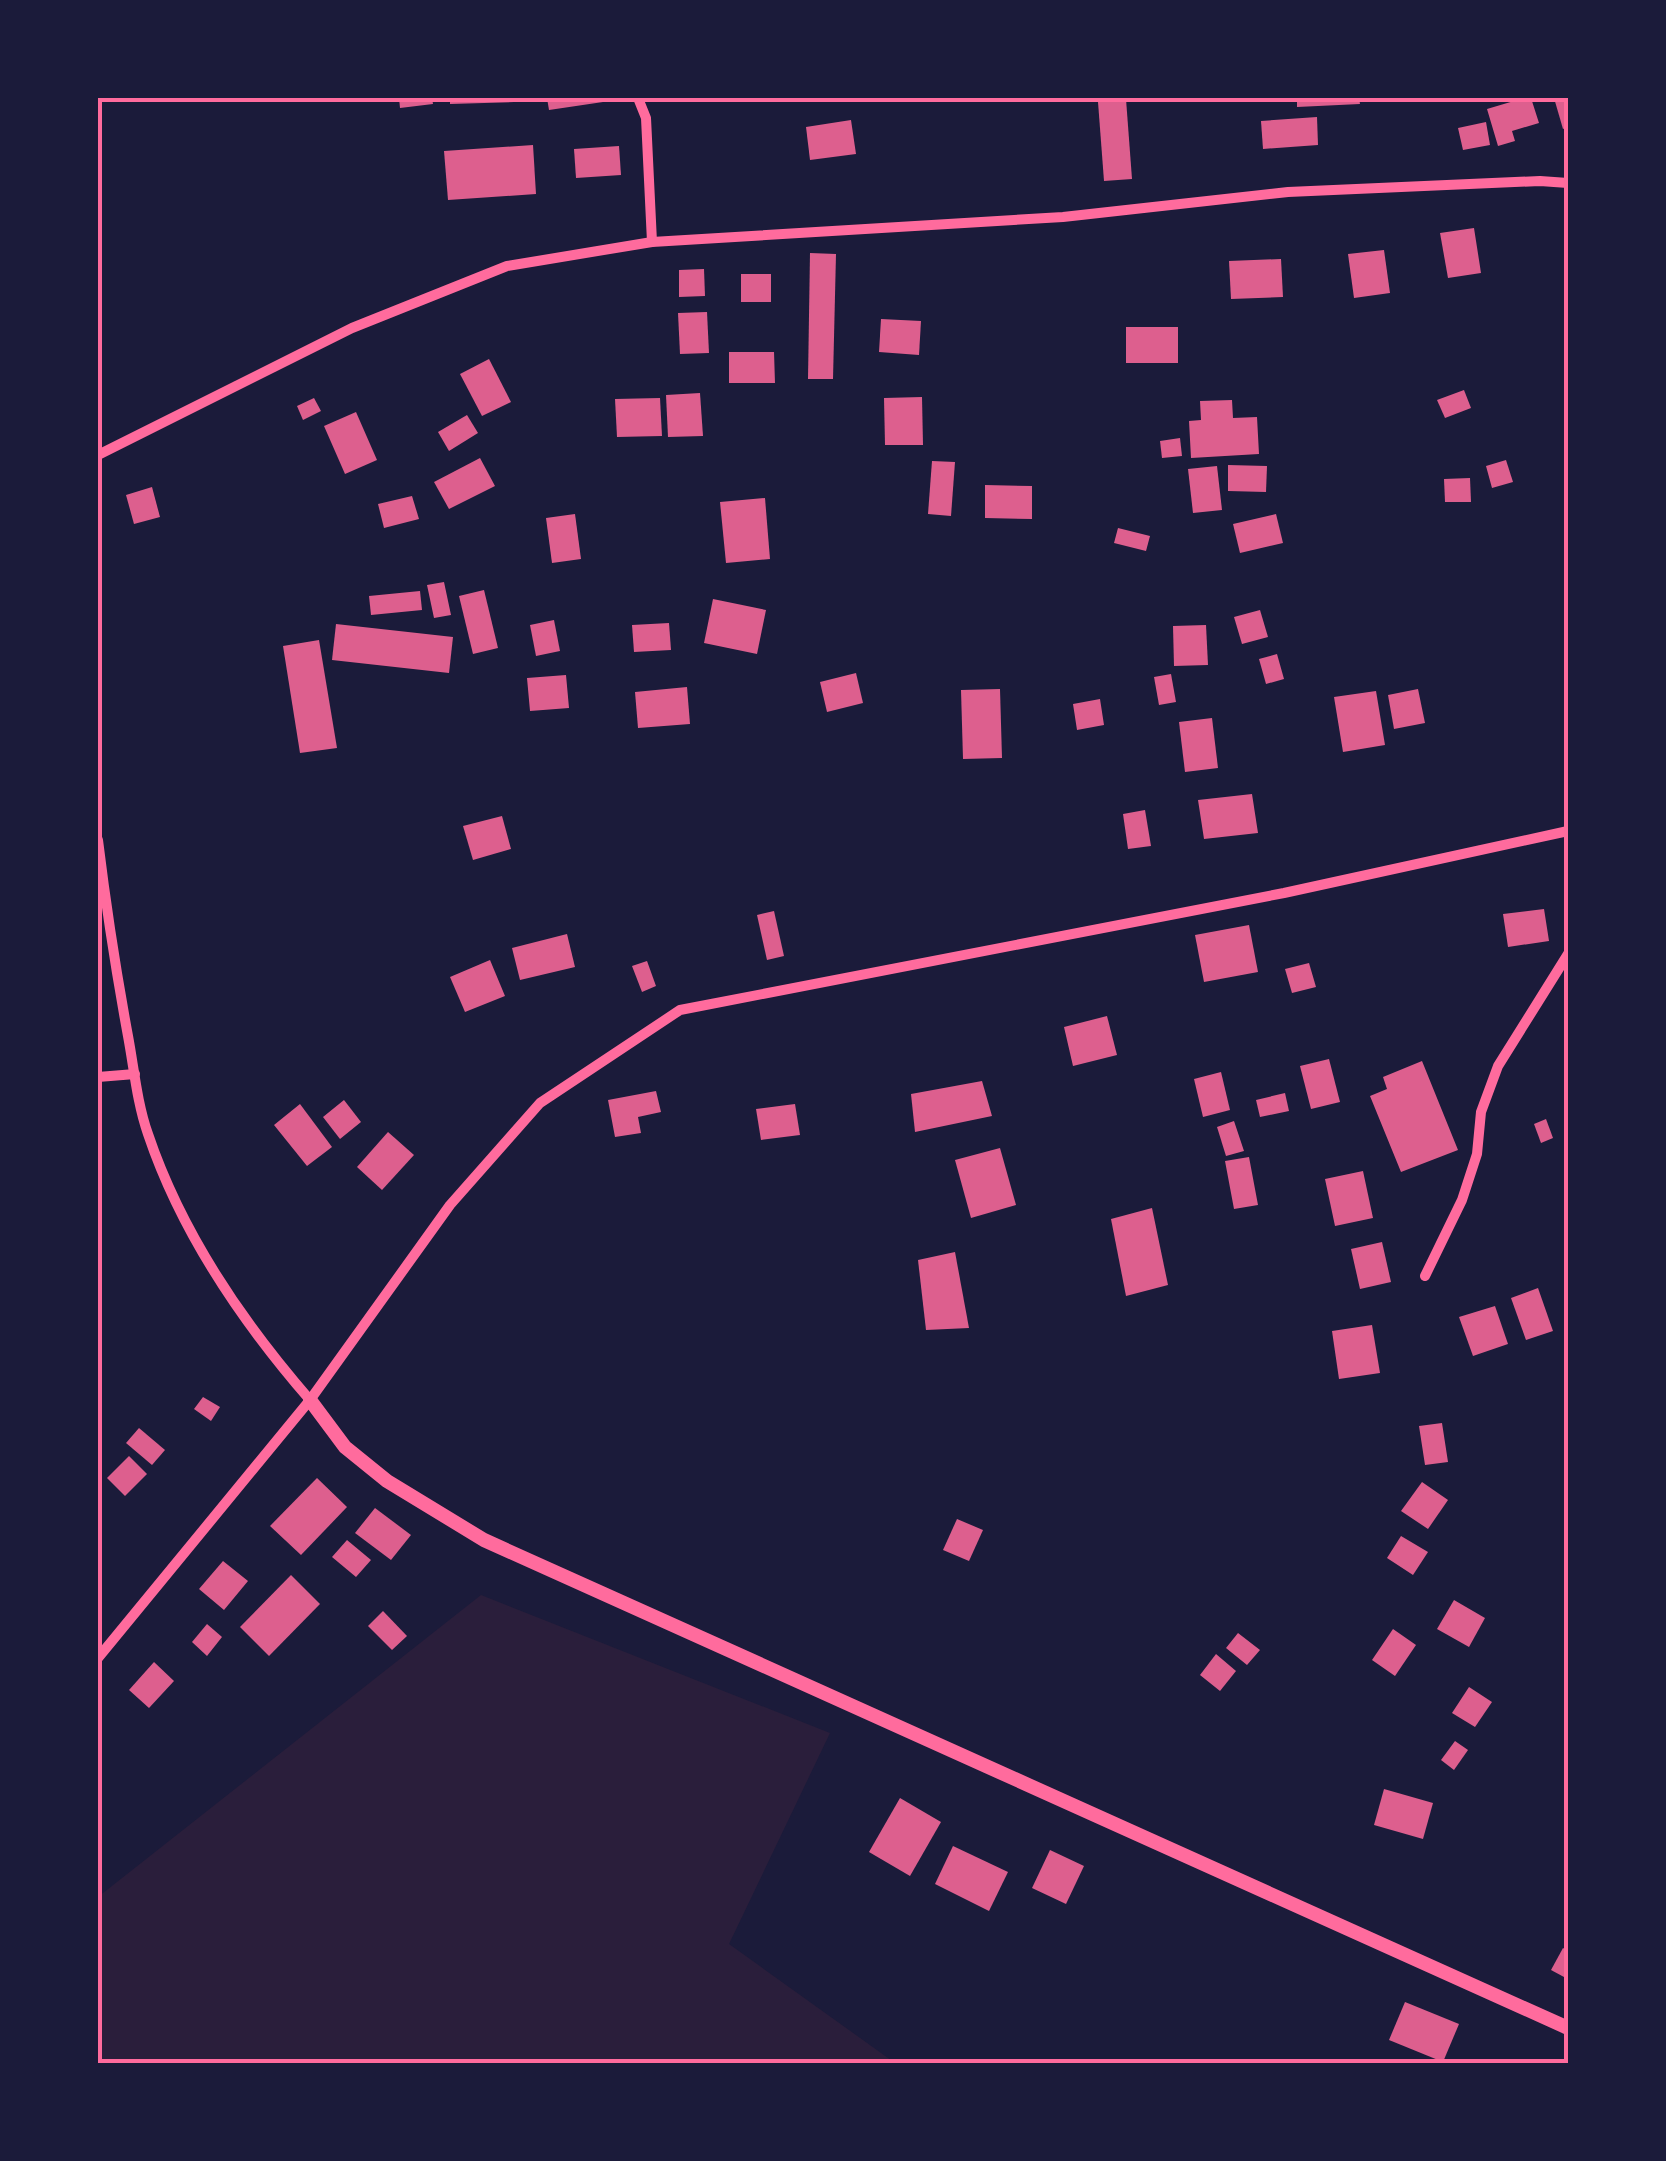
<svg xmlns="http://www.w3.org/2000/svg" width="1666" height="2161" font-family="'PT Serif',serif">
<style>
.green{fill:#2a1e3b}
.building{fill:#dd5f8e}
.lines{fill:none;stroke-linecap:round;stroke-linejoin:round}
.minor{stroke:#ff6b9d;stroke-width:10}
.tertiary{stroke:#ff6b9d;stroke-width:14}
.neatline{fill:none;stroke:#ff6b9d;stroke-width:4}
</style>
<rect width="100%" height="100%" fill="#1b1b3a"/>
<!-- green -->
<path class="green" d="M481,1595L830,1733L729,1944L895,2063H98V1897Z"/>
<!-- building -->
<g class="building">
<path d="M399,98H432L433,104L400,108Z"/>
<path d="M450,98H513L514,102L450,104Z"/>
<path d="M547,98H603V102L549,110Z"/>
<path d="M1297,98H1359L1360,104L1297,107Z"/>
<path d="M1524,98H1531L1539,123L1512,131L1515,141L1498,146L1487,109Z"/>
<path d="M1554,98H1568V127L1563,129Z"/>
<path d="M1126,99L1132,179L1104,181L1098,102Z"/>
<path d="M1317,117L1318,145L1263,149L1261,121Z"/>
<path d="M851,120L856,154L810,160L806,127Z"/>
<path d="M1486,122L1490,145L1463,150L1458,128Z"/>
<path d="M533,145L536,194L448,200L444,151Z"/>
<path d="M619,146L621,175L576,178L574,149Z"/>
<path d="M1474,228L1481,273L1448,278L1440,233Z"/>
<path d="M1384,250L1390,293L1354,298L1348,254Z"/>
<path d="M810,253L836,254L833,379H808Z"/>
<path d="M1281,259L1283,297L1231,299L1229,261Z"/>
<path d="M704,269L705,296L679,297V270Z"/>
<rect x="741" y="274" width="30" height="28"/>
<path d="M707,312L709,353L680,354L678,313Z"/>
<path d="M881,319L921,321L919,355L879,352Z"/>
<rect x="1126" y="327" width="52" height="36"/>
<path d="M729,352H774L775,383H729Z"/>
<path d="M489,359L511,402L482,416L460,374Z"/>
<path d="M1464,390L1471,408L1445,418L1437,400Z"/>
<path d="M700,393L703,436L668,437L666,395Z"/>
<path d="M922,397L923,445H885L884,398Z"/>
<path d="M314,398L321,411L303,420L297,406Z"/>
<path d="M660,398L662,436L617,437L615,399Z"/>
<path d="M1232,400L1233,418L1257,417L1259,454L1191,458L1189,421L1201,420L1200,401Z"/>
<path d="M356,412L377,460L345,474L324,426Z"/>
<path d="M467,415L478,433L449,451L438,432Z"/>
<path d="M1180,438L1182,456L1162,458L1160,441Z"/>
<path d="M480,458L495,486L449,509L434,482Z"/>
<path d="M1506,460L1513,482L1492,488L1486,466Z"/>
<path d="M932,461L955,462L951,516L928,514Z"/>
<path d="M1228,465L1267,466L1266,492L1228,491Z"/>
<path d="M1217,466L1222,510L1193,513L1188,469Z"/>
<path d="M1470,478L1471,502H1445L1444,479Z"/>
<path d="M985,485L1032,486V519L985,518Z"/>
<path d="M152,487L160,517L134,524L126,495Z"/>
<path d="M412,496L419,519L384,528L378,504Z"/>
<path d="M765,498L770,559L726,563L720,502Z"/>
<path d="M575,514L581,559L552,563L546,518Z"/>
<path d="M1276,514L1283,543L1240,553L1233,524Z"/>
<path d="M1118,528L1150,536L1146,551L1114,543Z"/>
<path d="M444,582L451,615L434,618L427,585Z"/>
<path d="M484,590L498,648L473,654L459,596Z"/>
<path d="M420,591L422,610L371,615L369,596Z"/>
<path d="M713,599L766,610L757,654L704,643Z"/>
<path d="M1260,610L1268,637L1242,644L1234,617Z"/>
<path d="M554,620L560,651L536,656L530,625Z"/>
<path d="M669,623L671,650L634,652L632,625Z"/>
<path d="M336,624L453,637L449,673L332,660Z"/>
<path d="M1206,625L1208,665L1174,666L1173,626Z"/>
<path d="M319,640L337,748L300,753L283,646Z"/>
<path d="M1277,654L1284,679L1266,684L1259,659Z"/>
<path d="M856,673L863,703L827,712L820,682Z"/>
<path d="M1171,674L1176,702L1159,705L1154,677Z"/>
<path d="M566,675L569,708L530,711L527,678Z"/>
<path d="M687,687L690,724L638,728L635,692Z"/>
<path d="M1000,689L1002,758L963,759L961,690Z"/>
<path d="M1418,689L1425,723L1394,729L1388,695Z"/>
<path d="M1376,691L1385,745L1343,752L1334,697Z"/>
<path d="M1100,699L1104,725L1077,730L1073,704Z"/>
<path d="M1212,718L1218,768L1185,772L1179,722Z"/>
<path d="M1252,794L1258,833L1204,839L1198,800Z"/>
<path d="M1145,810L1151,846L1128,849L1123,814Z"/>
<path d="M502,816L511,849L473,860L463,826Z"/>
<path d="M1544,909L1549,941L1508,947L1503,914Z"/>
<path d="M774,911L784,956L767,960L757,915Z"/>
<path d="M1249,925L1258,972L1204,982L1195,935Z"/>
<path d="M567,934L575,967L520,980L512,948Z"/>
<path d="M490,960L505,996L465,1012L450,977Z"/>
<path d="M647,961L656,986L642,992L632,966Z"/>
<path d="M1309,963L1316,987L1292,993L1285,969Z"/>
<path d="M1107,1016L1117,1055L1073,1066L1064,1027Z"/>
<path d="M1329,1059L1340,1102L1311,1109L1300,1066Z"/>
<path d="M1422,1061L1458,1150L1401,1172L1370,1096L1387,1089L1383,1077Z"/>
<path d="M1221,1072L1230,1110L1203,1117L1194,1079Z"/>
<path d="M982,1081L992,1116L915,1132L911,1094Z"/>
<path d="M656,1091L661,1112L638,1117L641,1133L615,1137L608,1100Z"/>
<path d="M1285,1093L1289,1111L1260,1117L1256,1100Z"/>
<path d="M344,1100L361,1122L340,1139L323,1117Z"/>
<path d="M300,1104L332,1147L307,1166L274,1125Z"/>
<path d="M795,1104L800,1135L761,1140L756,1109Z"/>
<path d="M1546,1119L1553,1138L1541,1143L1534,1124Z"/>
<path d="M1234,1121L1244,1151L1226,1156L1217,1127Z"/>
<path d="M388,1132L414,1155L382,1190L357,1167Z"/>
<path d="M1000,1148L1016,1205L971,1218L955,1160Z"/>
<path d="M1249,1157L1258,1205L1234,1209L1225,1161Z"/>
<path d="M1363,1171L1373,1218L1335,1226L1325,1179Z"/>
<path d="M1152,1208L1168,1285L1126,1296L1111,1219Z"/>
<path d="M1382,1242L1391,1282L1360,1289L1351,1249Z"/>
<path d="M955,1252L969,1328L926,1330L918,1260Z"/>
<path d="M1538,1288L1553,1331L1526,1340L1511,1298Z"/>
<path d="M1495,1306L1508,1344L1473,1356L1459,1317Z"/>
<path d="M1372,1325L1380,1373L1339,1379L1332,1331Z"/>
<path d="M203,1397L220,1407L211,1421L194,1409Z"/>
<path d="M1442,1423L1448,1462L1425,1465L1419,1426Z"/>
<path d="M139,1428L165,1450L152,1465L126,1443Z"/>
<path d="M129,1456L147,1474L125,1496L107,1478Z"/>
<path d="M317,1478L347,1507L301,1555L270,1526Z"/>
<path d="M1422,1482L1448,1500L1428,1529L1401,1511Z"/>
<path d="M375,1508L411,1535L391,1560L355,1533Z"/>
<path d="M957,1519L983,1530L969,1561L943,1550Z"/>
<path d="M1401,1536L1428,1552L1413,1575L1387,1558Z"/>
<path d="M347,1540L371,1560L356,1577L332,1557Z"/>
<path d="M223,1561L248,1581L224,1610L199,1589Z"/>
<path d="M291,1575L320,1604L269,1656L240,1627Z"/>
<path d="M1454,1600L1485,1618L1469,1647L1437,1629Z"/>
<path d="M383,1611L407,1636L392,1650L368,1626Z"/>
<path d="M207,1624L222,1637L207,1656L192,1642Z"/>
<path d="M1393,1629L1416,1645L1395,1676L1372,1660Z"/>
<path d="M1238,1633L1260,1650L1247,1665L1226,1648Z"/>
<path d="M1216,1654L1236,1671L1220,1691L1200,1675Z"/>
<path d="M154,1662L174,1681L149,1708L129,1690Z"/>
<path d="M1469,1687L1492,1702L1475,1727L1452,1713Z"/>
<path d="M1455,1741L1468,1750L1454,1770L1441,1760Z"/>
<path d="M1384,1789L1433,1803L1423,1839L1374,1825Z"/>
<path d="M900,1798L941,1822L910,1876L869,1852Z"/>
<path d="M953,1846L1008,1872L989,1911L935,1884Z"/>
<path d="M1050,1850L1084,1866L1066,1904L1032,1888Z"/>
<path d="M1563,1948L1568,1951V1970L1564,1977L1551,1970Z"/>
<path d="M1405,2002L1459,2024L1443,2062L1389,2040Z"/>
</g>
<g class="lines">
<!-- minor -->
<g class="minor">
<path d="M638,98L646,118L652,242"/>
<path d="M98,455L352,328L507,266L652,242L1063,217L1288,192L1540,181L1568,183"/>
<path d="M98,840C106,906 116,971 128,1036C134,1068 137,1103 148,1134C181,1232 243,1323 310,1400"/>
<path d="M98,1077L135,1074"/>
<path d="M1425,1276L1462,1200L1477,1154L1481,1112L1498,1066L1568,954"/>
<path d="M98,1658L310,1400L450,1205L540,1103L680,1010L1284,893L1568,831"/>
</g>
<!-- tertiary -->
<path class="tertiary" d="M310,1400L345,1447L387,1481L484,1540L1568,2028"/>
</g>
<!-- border -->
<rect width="1666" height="2161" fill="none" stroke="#1b1b3a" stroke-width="200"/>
<rect x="100" y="100" width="1466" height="1961" class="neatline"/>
</svg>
